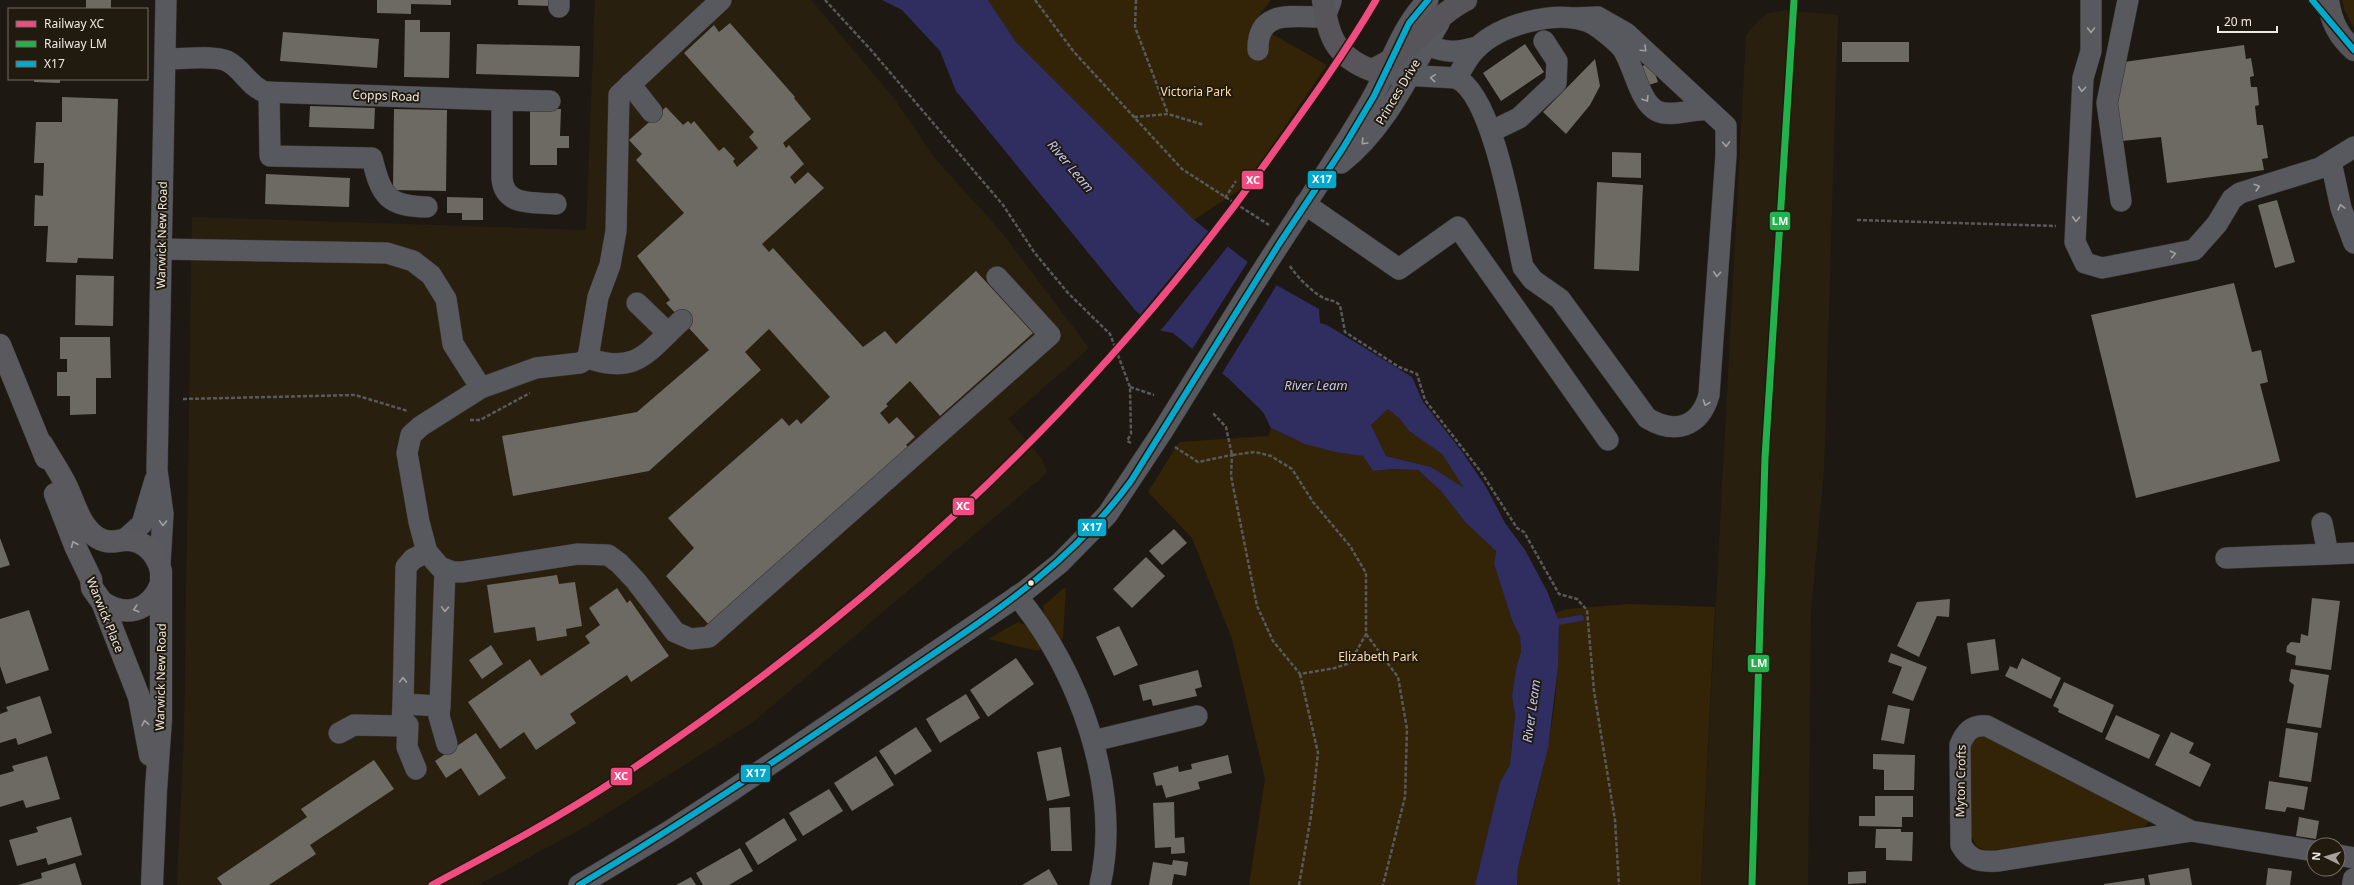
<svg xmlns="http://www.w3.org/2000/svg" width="2354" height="885" font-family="'Noto Sans',sans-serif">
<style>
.built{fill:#291f0f}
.green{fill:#332307}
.water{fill:#302e61;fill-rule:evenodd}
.pier{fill:#1d1912}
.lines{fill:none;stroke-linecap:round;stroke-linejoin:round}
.stream{stroke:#302e61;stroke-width:6}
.building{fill:#6d6963}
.minor-casing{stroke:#393530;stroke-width:22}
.major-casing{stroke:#393530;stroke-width:23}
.highway-casing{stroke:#393530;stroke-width:23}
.path{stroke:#59595b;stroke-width:2.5;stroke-dasharray:4 2;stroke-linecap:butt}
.minor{stroke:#58585f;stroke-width:21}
.major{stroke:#59595e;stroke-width:22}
.highway{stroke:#575559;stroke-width:22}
.minor-bridge-casing{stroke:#393530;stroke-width:22;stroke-linecap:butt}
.minor-bridge{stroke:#58585f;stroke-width:21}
.bus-1-casing{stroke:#211a0e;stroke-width:9}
.bus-1{stroke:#00a9ce;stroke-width:6}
.rail-1-casing{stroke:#211a0e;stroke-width:10}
.rail-2-casing{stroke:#211a0e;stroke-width:10}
.rail-1{stroke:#f14c82;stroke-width:7}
.rail-2{stroke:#22b24c;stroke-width:7}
.oneway{stroke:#a3a0a0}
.oneway2{stroke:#a4a1a0}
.bus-dot{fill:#eee9e1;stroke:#211a0e;stroke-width:1.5}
.labels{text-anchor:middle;stroke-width:4;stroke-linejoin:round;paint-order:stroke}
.park-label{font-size:12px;fill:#fedba8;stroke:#211a0e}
.street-label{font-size:12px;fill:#eee9e1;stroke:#211a0e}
.water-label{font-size:13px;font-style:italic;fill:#c0c4fa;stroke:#211a0e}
.line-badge{stroke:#211a0e;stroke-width:1.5}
.badge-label{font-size:11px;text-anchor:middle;font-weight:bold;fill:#fff}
</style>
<rect width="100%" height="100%" fill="#1d1912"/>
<!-- built -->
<g class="built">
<path d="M595,0H811L893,97L933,156L1003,234L1089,348L1008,419L1042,459L1047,473L753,722L585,827L478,885H177L184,733L192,217L586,230Z"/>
<path d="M1786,10L1838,15L1824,470L1811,611L1808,885H1701L1746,35L1758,21L1769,13Z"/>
</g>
<!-- green -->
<g class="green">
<path d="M988,0H1271L1259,15L1272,34L1327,65L1244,187L1194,220L1016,42Z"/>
<path d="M2342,0H2354V28L2344,9Z"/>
<path d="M1388,409L1400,419L1409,431L1442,454L1465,489L1431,467L1386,456L1371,425Z"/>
<path d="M1271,428C1300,444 1330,452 1363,456L1373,471L1392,469L1418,470L1441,491L1466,523L1496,551L1494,564L1513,623L1520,636L1521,652L1516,668L1512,696L1515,715L1510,765L1500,782L1475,885H1249L1265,779L1232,639L1192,538L1148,492L1179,442L1269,436Z"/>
<path d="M1064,588L1066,589L1063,638L1060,641L1045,617L1043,606Z"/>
<path d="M1629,604L1715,607L1701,885H1517L1518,867C1536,797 1557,727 1558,654C1559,640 1561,626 1555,613L1566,609Z"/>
<path d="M1018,622L1027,626L1042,648L1038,651L988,639Z"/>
<path d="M1983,733L2152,820L2142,828L1991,852L1977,847L1969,832L1967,749L1975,738Z"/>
</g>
<!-- water -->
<path class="water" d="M882,0H988L1016,42L1194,220L1278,286L1319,309L1320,323L1327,325L1412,377L1423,402L1463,453L1486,487L1505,523L1525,550L1547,591L1559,622L1558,667L1548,748L1518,867L1517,885H1475L1500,782L1510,765L1515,715L1512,696L1516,668L1521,652L1520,636L1513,623L1494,564L1496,551L1466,523L1441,491L1418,470L1392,469L1373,471L1363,456L1335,452L1305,444L1271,428L1263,412L1229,379L1173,333L1157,330L1135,310L956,91L940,51L902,10ZM1388,409L1400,419L1409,431L1442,454L1464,488L1431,467L1386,456L1371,425Z"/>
<!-- pier -->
<g class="pier">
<path d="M1210,230L1229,245L1170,319L1159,332L1156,331L1139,316Z"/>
<path d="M1249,260L1278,283L1221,375L1191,351Z"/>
</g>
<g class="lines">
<!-- stream -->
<path class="stream" d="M1552,623L1581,618"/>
</g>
<!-- building -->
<g class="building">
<rect x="86" y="0" width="25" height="9"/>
<path d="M377,0H451V5L411,4V14L377,13Z"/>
<path d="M518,0H551V6L518,5Z"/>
<path d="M405,20H420V32H450L449,78L404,77Z"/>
<path d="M730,23L795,97L794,98L811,119L783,143L786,148L789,145L804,164L790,177L795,184L808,172L824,188L762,244L769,252L773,248L863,347L885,331L896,344L976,271L1033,333L940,416L910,381L886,404L888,406L880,413L889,424L897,417L915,437L906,445L909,448L709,625L666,576L694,548L668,518L782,418L789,426L797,419L801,424L830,397L769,329L745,352L761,370L649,471L513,496L502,436L637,412L709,350L666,303L670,300L637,256L684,213L636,160L642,154L629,140L666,107L683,125L688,121L691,124L694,121L719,151L724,147L735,159L733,161L737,167L758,148L749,137L754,132L684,53L714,25L719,32Z"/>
<path d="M283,32L379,39L377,68L280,61Z"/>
<rect x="1842" y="42" width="67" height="20"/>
<path d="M477,44L580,46L579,77L476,74Z"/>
<path d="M1525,44L1544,72L1501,101L1483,73Z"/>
<path d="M2244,45L2246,59L2251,58L2254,76L2250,77L2251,87H2257L2259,105L2255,106L2257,125H2263L2268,158L2262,159L2264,170L2167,183L2161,137L2122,141L2117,103L2124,62Z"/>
<path d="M1595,59L1600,86L1590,105L1566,134L1543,112Z"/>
<path d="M1651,63L1658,82L1649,85L1642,66Z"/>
<path d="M34,79H60V83L34,82Z"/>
<path d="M62,97L118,99L113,259L78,258L77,263L46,262L48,226H34L35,195L43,196L44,163H34L36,122H62Z"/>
<path d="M310,106L375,108L374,129L309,127Z"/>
<path d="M394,109L447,110L446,191L393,190Z"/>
<path d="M530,109H561L560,136H569V148H557V165H530Z"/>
<path d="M1612,152L1641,153V178L1612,177Z"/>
<path d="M266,174L350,178L349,207L265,204Z"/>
<path d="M1597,182L1643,185L1639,271L1594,269Z"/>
<path d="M447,197L483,198V220H462V213H447Z"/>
<path d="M2277,200L2295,262L2275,268L2258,205Z"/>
<path d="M76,275L114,276L113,326L75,325Z"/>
<path d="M2234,283L2252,352L2261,350L2268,382L2260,384L2280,461L2136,498L2091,315Z"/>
<path d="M60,337H110L111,378H96V414L70,415V396H57V372H67V359H60Z"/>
<path d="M1174,529L1187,543L1162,565L1149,551Z"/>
<path d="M0,538L10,565L0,568Z"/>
<path d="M1146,557L1165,576L1132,608L1113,589Z"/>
<path d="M557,575L559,584L575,582L582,626L566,629L567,636L537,641L535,627L494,633L487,585Z"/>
<path d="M617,588L627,603L630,600L669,656L631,682L627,675L570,714L576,723L536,750L524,732L500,749L468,702L530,659L541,676L590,643L585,636L600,625L589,608Z"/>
<path d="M2312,598L2340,601L2331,670L2295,665L2296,656L2286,652L2287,646L2291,642L2300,643L2301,634L2308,636Z"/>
<path d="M1950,599L1949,617L1937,616L1919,657L1897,646L1917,602Z"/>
<path d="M29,610L49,670L6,684L0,666V619Z"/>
<path d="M1119,626L1138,665L1114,676L1096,637Z"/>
<path d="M1995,639L1999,670L1971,674L1967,643Z"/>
<path d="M491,645L503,664L482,679L469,660Z"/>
<path d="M1891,653L1927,667L1913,701L1892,693L1902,667L1888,662Z"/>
<path d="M1016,658L1034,684L988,717L970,690Z"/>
<path d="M2022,658L2061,678L2051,699L2005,676L2010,666L2017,669Z"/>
<path d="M2291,669L2329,675L2321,728L2287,723L2294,685L2289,681Z"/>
<path d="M1198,670L1202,687L1195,689L1197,696L1153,706L1151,699L1143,701L1139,685Z"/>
<path d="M2064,682L2114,705L2102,733L2058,712L2059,709L2053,706Z"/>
<path d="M966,694L980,718L940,743L926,719Z"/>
<path d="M40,696L52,733L18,745L16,738L0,743V714L8,711L6,707Z"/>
<path d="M1888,705L1910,709L1904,744L1881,740Z"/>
<path d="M2116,715L2160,735L2149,759L2105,739Z"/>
<path d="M916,727L932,751L895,775L879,751Z"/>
<path d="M2286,728L2318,733L2311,782L2279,777Z"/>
<path d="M2171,732L2194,743L2189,753L2211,764L2200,787L2155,765Z"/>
<path d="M476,733L506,778L479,796L461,768L446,778L435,761Z"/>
<path d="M1061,747L1070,796L1047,801L1037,752Z"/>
<path d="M1873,754L1915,755L1914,790H1884V770L1873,769Z"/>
<path d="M1228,755L1232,773L1198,782L1200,789L1166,798L1162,785L1156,786L1153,773L1178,766L1179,772L1192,769L1191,764Z"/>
<path d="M47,756L60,799L26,808L23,800L0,807V775L14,771L12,766Z"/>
<path d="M876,756L894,785L852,811L834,783Z"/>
<path d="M374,760L394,789L310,845L316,854L269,885H222L217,878L307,817L301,809Z"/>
<path d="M2269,781L2308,787L2304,810L2287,807L2285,812L2265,809Z"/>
<path d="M829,789L843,811L803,836L789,813Z"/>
<path d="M1875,796H1913V817H1902V827L1859,826V816H1875Z"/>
<path d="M1174,802L1175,838L1184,837L1185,853L1171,854V847L1155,848L1153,803Z"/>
<path d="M1070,807L1072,851H1051L1049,808Z"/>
<path d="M71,817L82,855L48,865L46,858L17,866L9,840L38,832L36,827Z"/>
<path d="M2299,817L2319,821L2316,839L2296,836Z"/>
<path d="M784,818L797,840L758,865L745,843Z"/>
<path d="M1876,829H1901V832H1913L1912,861L1886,860V848H1875Z"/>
<path d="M740,848L753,871L729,885H703L696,873Z"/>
<path d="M1173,860L1188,862L1186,876L1174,874L1172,885H1149L1153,862L1172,865Z"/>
<path d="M75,863L82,885H18L42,878L41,873Z"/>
<path d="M2189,868L2192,885H2150L2148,875Z"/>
<path d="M2268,868L2292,871L2290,885H2266Z"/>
<path d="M1049,869L1058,885H1022Z"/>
<path d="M1866,871V883L1848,884V872Z"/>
<path d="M691,877L696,885H676Z"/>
<path d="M2144,878L2145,885H2104V884Z"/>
</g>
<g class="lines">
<!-- minor casing -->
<g class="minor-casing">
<g id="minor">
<path d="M721,0L619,95L616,231L610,265L598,297L588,358L580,363L536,368L481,388L421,426L411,435L407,453L419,522L427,552L440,567L453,572H462L578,554L608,555L619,563L636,581L675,632L691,639L709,637L1050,335L997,277"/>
<path d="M2091,0V51L2083,78L2075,242L2085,263L2102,268L2194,250L2217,224L2232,199L2240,193L2320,168L2354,147"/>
<path d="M559,7V0"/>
<path d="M1426,45C1447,53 1455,53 1477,47"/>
<path d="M1258,50C1257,7 1296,18 1325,17L1331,1"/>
<path d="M165,59C181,59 213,55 227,61C242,68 248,86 265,92L502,100"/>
<path d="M1371,70L1385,74L1456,78C1494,95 1514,227 1523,267L1533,280L1560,299L1647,418C1675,435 1700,427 1709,395L1726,155V126L1626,33L1598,17L1573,18"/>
<path d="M1456,78C1463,68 1468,56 1477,48C1500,25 1554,10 1586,21C1596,24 1615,40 1622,48C1634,65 1639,102 1657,111C1672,118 1692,108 1708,110"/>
<path d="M630,84L652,112"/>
<path d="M269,92L270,156L372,158C381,196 387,206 427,207"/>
<path d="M550,101L502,100V179C505,207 534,202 556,204"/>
<path d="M1492,131L1519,118L1556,83L1557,61L1544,41"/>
<path d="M2331,162L2341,208L2354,243"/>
<path d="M1341,163C1387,127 1410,72 1439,23"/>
<path d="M2121,201L2107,103L2128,0"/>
<path d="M1305,204L1399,269L1458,227L1608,440"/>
<path d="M161,249L387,253L413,261L431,275L446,299L453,344L481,388"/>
<path d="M1252,287C1291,225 1333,165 1370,102C1390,68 1399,29 1428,0"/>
<path d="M637,303L668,333"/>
<path d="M588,358C637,376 649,350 682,320"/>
<path d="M2322,523L2328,554"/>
<path d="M124,540L142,524L155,480"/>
<path d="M427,552L413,559L406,567L403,704L440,706L445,570"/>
<path d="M2226,558L2354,553"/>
<path d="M160,564L163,514L157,470L166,0"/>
<path d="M1017,596C1079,670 1122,789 1100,885"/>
<path d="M403,704L402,726L408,725L407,747L416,769"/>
<path d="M440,706L439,716L447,744"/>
<path d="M339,733L354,725L402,726"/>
<path d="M1093,741L1197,716"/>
<path d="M2191,831L1987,726C1972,724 1965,732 1960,745L1961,845C1970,861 1980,862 1998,861L2191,831L2314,851"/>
<path d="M2338,855L2354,858"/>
<path d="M579,885L668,832L731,791L1025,591L1060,563L1107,515L1162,432"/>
</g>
</g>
<!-- major casing -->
<g class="major-casing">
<g id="major">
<path d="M0,345L46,458"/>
<path d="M42,444C50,458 60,472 67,487C75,504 80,527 98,538C109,544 114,541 125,540C144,539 157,554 161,571V719L156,790L152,885"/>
<path d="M55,494L76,548L91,579L92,588L102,602L139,697L150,755"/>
<path d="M102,602C126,618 150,611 161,584"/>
<path d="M2353,885L2354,879"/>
</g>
</g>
<!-- highway casing -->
<g class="highway-casing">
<g id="highway">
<path d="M1323,0C1328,36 1335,56 1371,70C1407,57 1432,17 1466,0"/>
<path d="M2328,0C2331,21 2338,36 2354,50"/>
</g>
</g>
<!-- path -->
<g class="path">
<path d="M825,0L871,50L1003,205L1034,252L1068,293L1110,334L1130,387L1131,434L1127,441L1131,443"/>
<path d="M1035,0L1074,52L1182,169L1269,225"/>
<path d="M1136,0L1135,27L1168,114"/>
<path d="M1134,117L1168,114L1204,125"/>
<path d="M1225,198L1236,181"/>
<path d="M1857,220L2056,226"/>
<path d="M1290,266C1296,276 1315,295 1326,299C1333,301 1335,301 1340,305L1345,332L1399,367L1417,374L1425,400L1481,472L1517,528L1524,532L1559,594L1577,599L1587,610L1594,691L1615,820L1619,885"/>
<path d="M1130,387L1154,395"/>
<path d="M183,399L355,395L408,411"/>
<path d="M470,420H480L530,393"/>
<path d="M1175,447L1198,462L1232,455L1231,476L1257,606L1273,641L1300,674L1335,668L1350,663L1366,634V573L1350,546L1313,502L1292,469L1271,456L1255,452L1232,455L1226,427L1212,412"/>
<path d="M1366,634L1398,677L1407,729L1405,797L1383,885"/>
<path d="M1299,885L1311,816L1318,753L1300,674"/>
</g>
<!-- minor -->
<use href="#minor" class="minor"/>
<!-- major -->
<use href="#major" class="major"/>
<!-- highway -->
<use href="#highway" class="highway"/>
<!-- minor-bridge casing -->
<g class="minor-bridge-casing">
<path id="minor-bridge" d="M1162,432L1252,287"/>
</g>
<!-- minor-bridge -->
<use href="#minor-bridge" class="minor-bridge"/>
<!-- bus-1 casing -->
<g class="bus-1-casing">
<g id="bus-1">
<path d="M2312,0L2354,50"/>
<path d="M579,885C686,821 789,752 892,682C982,620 1065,571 1131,481L1279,244L1343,148L1374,96L1409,23L1428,0"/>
</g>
</g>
<!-- bus-1 -->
<use href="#bus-1" class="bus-1"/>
<!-- rail-1 casing -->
<g class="rail-1-casing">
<path id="rail-1" d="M432,885C496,851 560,817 620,777C874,609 1097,401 1273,153C1309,103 1345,53 1376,0"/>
</g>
<!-- rail-2 casing -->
<g class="rail-2-casing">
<path id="rail-2" d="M1752,885L1765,458L1794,0"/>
</g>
<!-- rail-1 -->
<use href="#rail-1" class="rail-1"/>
<!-- rail-2 -->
<use href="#rail-2" class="rail-2"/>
</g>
<!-- one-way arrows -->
<defs><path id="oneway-chevron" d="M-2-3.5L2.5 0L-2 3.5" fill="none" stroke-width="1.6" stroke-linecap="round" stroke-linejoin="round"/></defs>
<g class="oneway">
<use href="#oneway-chevron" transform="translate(2091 30) rotate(90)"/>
<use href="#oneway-chevron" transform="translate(1644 49) rotate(43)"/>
<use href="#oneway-chevron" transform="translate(1433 78) rotate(-175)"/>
<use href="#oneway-chevron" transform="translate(2082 89) rotate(94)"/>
<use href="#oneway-chevron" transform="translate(1646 99) rotate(58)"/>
<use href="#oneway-chevron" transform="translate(1364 142) rotate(133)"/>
<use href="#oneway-chevron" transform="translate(1726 144) rotate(89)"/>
<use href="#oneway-chevron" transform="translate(2257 187) rotate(-17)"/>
<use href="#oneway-chevron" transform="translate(2341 207) rotate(-105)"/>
<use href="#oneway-chevron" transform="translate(2076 219) rotate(93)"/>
<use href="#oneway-chevron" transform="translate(2173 254) rotate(-12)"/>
<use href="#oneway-chevron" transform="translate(1717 274) rotate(94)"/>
<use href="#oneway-chevron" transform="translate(1706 403) rotate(110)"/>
<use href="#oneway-chevron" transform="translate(163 523) rotate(92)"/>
<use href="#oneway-chevron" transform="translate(445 609) rotate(92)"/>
<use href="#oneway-chevron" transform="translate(403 680) rotate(-89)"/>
</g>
<g class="oneway2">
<use href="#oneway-chevron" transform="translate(74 544) rotate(-112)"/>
<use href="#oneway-chevron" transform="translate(136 609) rotate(164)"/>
<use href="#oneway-chevron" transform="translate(145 723) rotate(-101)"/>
</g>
<!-- markers -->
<circle class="bus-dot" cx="1031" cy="583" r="3.5"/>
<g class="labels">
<!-- park labels -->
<g class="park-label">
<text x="1196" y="96">Victoria Park</text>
<text x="1378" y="661">Elizabeth Park</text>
</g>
<!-- street labels -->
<g class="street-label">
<text transform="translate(1398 92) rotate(-59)" y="4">Princes Drive</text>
<text transform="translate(386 96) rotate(2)" y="4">Copps Road</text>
<text transform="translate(162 235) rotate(-89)" y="4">Warwick New Road</text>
<text transform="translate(105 615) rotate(68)" y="4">Warwick Place</text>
<text transform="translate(161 677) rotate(-89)" y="4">Warwick New Road</text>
<text transform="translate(1961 781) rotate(-89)" y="4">Myton Crofts</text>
</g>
<!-- water labels -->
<g class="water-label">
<text transform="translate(1071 166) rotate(50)" y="5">River Leam</text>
<text x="1316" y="390">River Leam</text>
<text transform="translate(1531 711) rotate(-82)" y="5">River Leam</text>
</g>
</g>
<g class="line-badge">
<rect x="1307" y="170" width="30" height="19" rx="4" fill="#00a9ce"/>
<rect x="1241" y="170" width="23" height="20" rx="4" fill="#f14c82"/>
<rect x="1769" y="211" width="22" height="20" rx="4" fill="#22b24c"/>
<rect x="952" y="497" width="23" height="19" rx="4" fill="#f14c82"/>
<rect x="1077" y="518" width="30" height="19" rx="4" fill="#00a9ce"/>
<rect x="1747" y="654" width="23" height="19" rx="4" fill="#22b24c"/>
<rect x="740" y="764" width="31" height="19" rx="4" fill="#00a9ce"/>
<rect x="610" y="767" width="23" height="19" rx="4" fill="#f14c82"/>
</g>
<g class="badge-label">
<text x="1322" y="183">X17</text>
<text x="1253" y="184">XC</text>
<text x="1780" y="225">LM</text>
<text x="963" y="510">XC</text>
<text x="1092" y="531">X17</text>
<text x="1759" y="667">LM</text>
<text x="756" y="777">X17</text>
<text x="621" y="780">XC</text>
</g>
<!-- legend -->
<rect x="8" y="8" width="140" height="72" fill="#211a0e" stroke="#736d62"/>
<rect x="16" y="21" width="20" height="6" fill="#f14c82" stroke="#736d62"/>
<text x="44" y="28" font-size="12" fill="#eee9e1">Railway XC</text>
<rect x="16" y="41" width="20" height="6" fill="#22b24c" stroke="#736d62"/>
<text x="44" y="48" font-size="12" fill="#eee9e1">Railway LM</text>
<rect x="16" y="61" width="20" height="6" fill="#00a9ce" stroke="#736d62"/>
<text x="44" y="68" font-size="12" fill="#eee9e1">X17</text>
<!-- north arrow -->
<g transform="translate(2326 857) rotate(275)"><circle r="19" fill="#211a0e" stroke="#736d62"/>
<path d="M0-3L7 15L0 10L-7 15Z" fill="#a5a099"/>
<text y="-6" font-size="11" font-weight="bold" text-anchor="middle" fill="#eee9e1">N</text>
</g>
<!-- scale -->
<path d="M2218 26v6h59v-6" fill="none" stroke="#eee9e1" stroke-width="2"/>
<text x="2224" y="26" font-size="12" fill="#eee9e1" stroke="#211a0e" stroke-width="3" paint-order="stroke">20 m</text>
</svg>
